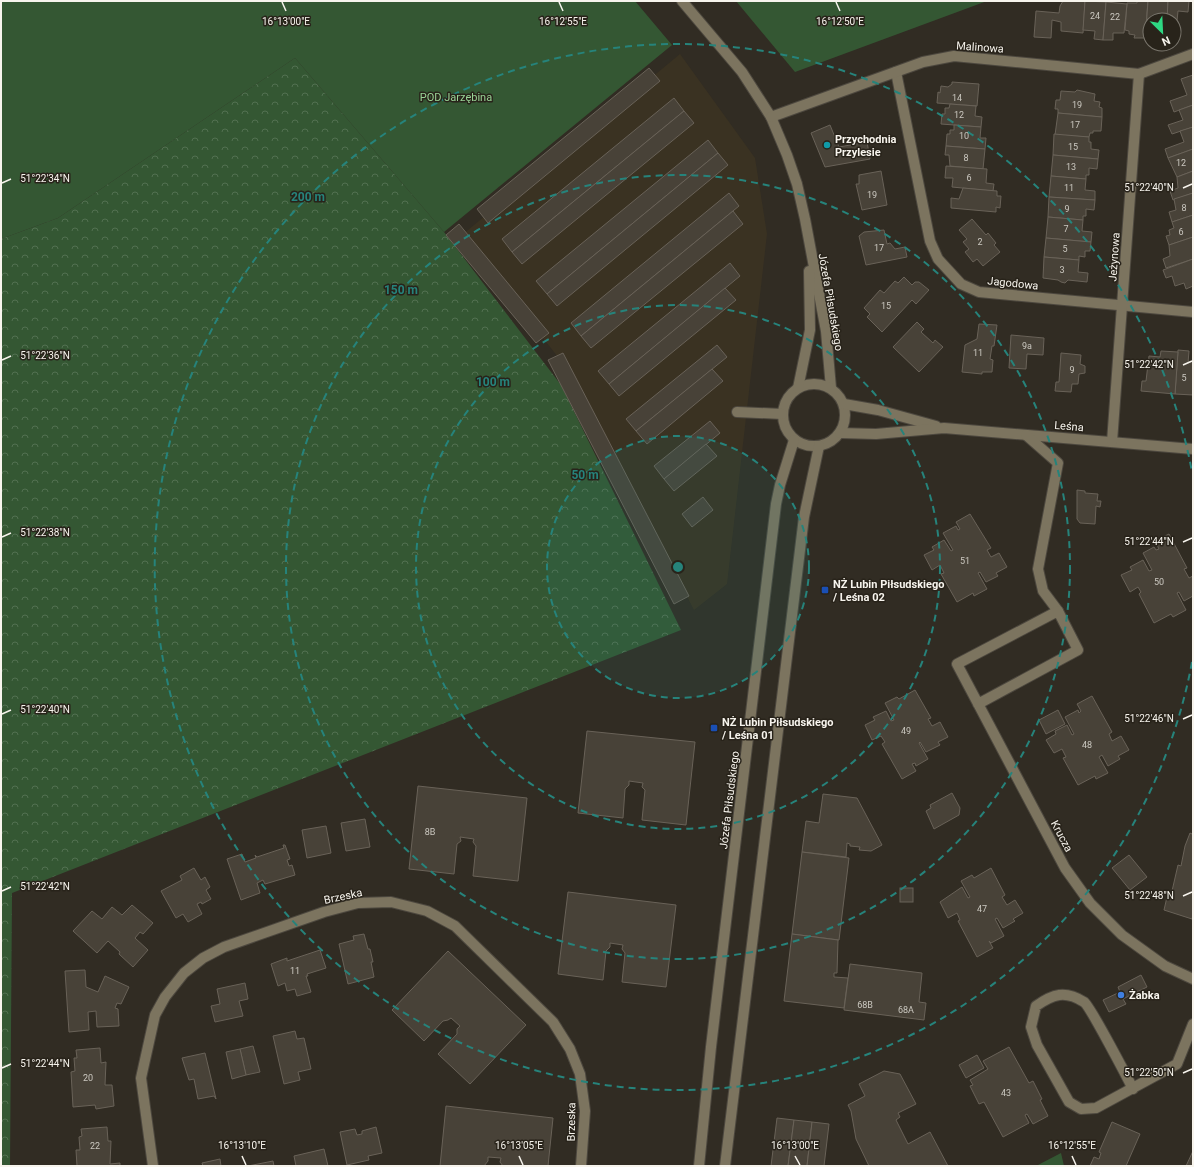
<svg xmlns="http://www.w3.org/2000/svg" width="1194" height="1167" font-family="Roboto,sans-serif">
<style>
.built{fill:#3a3222}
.green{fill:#345733}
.forest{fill:url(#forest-crowns)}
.building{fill:#484238;stroke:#696258}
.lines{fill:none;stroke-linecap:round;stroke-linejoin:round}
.minor-casing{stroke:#4d483f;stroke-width:12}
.minor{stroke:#7c745f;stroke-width:10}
.ticks{fill:none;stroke:#f7f4ed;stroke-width:1.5}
.ring{fill:none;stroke:#26837b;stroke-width:2;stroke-dasharray:7 5}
.culture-dot{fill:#0f9aa8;stroke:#28231a;stroke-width:1.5}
.transit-dot{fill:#1a4fb4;stroke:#28231a;stroke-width:1.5}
.shop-dot{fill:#3f7fe0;stroke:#28231a;stroke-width:1.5}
.labels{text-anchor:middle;stroke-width:3;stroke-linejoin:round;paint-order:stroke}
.number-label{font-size:9px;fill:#cbc8c0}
.street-label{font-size:11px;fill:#f7f4ed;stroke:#28231a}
.park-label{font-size:11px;fill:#99d396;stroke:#28231a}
.poi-label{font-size:11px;font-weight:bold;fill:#f7f4ed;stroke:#28231a;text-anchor:start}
.ticks-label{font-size:10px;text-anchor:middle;fill:#f7f4ed;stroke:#28231a;stroke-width:3;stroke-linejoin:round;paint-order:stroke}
.centre{fill:#26837b;stroke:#28231a;stroke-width:2}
.ring-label{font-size:12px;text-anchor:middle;font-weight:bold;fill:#26837b;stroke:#28231a;stroke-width:3;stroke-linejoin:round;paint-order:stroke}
</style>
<defs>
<pattern id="forest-crowns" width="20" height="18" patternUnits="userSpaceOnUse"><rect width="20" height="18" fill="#345733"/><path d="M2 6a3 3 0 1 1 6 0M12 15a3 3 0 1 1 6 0" fill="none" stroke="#527051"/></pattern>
</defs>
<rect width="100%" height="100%" fill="#312c23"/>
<!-- built -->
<path class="built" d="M680,54L755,158L767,234L727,584L694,610L576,380L462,235Z"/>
<!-- green -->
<g class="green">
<path d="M1,1H635L672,45L444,232L295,58L58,218L1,239Z"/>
<path d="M736,1H987L795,72Z"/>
<path d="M1061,1153L1064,1166H1036Z"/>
</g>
<!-- forest -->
<path class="forest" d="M295,58L444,232L561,385L681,630L12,893L10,1166H1V239L58,218Z"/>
<!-- building -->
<g class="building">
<path d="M1063,1H1085L1083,33L1061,31V22L1052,20L1051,38L1034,37L1036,11L1059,13L1060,6Z"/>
<path d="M1085,1L1106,2L1103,40L1094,39L1095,31L1083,30Z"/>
<path d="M1137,1H1148L1145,38H1134L1135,35L1129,34V31L1125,30L1127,3H1137Z"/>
<path d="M1148,1H1168L1167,20H1150V30L1146,29Z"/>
<path d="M1168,1H1189L1188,12L1178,11L1177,21L1167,20Z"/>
<path d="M1106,2L1127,4L1124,33H1113V40H1103Z"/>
<path d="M649,68L660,81L488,223L477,209Z"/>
<path d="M1193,75V105L1174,112L1170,101L1187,95L1181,79Z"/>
<path d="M952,82L979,84L977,106L937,103L938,92L940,93L941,86L948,87L952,84Z"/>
<path d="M1077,90L1095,94L1094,101L1100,102L1099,107L1102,108V117L1058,113V109H1055L1056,100H1060L1061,91L1075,92Z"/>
<path d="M674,98L684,111L512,252L502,239Z"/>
<path d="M950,104L976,106L975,116L982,117L981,127L941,124L942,114H945V108H949Z"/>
<path d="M1193,105V127L1172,134L1168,125L1183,120L1179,110Z"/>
<path d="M684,111L694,123L522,264L512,252Z"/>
<path d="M1058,113L1102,117L1101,131H1093V133H1090L1089,137L1055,135Z"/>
<path d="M830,125L839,147L867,142L870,159L825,167L811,133Z"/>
<path d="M954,125L981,127L980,138H986L985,149L946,146L947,134H950V130H954Z"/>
<path d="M1193,127V149L1168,158L1165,149L1184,142L1180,131Z"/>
<path d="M1054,134L1089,137V142H1091V149L1099,150L1098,159L1053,155Z"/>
<path d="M708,140L718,153L547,294L536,281Z"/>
<path d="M946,146L985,149L983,169L950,166L949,155H945Z"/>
<path d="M1193,149V171L1177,177L1168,158Z"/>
<path d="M718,153L728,165L557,306L547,294Z"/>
<path d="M1053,155L1098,159L1097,169L1089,168V175H1086V179L1051,176Z"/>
<path d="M946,166L987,169L986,183L994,184L993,191L952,187L953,178H945Z"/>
<path d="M881,171L887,205L862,210L856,184H859V175Z"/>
<path d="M1193,171V193L1173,200L1170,191L1178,188L1177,177Z"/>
<path d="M1051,176L1086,179L1085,190L1095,191V200L1049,197Z"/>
<path d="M963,188L997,191V196H1001L1000,208L996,207V212L951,208V198L959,199Z"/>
<path d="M729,193L739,206L581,336L571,323Z"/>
<path d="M1193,193V215L1172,222L1169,212L1176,210L1174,199Z"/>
<path d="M1049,197L1095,200L1094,210L1086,209V216H1083V220L1048,217Z"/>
<path d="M733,211L743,224L591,348L581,336Z"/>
<path d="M1193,215V237L1169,245L1166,236L1170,235L1169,230L1174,228L1172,222Z"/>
<path d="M1048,217L1083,220L1082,231L1092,232L1091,242L1046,238Z"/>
<path d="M972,219L986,235L988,233L996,243L994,245L1000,252L983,266L977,259L973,262L965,252L969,249L963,242L967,239L959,230Z"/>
<path d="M459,224L549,333L536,343L446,235Z"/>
<path d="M884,230L887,244L890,243L895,249L905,247L907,257L866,265L859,236L864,232Z"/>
<path d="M1193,237V259L1166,268L1163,259L1170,256L1169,245Z"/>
<path d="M1046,238L1091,242L1090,251H1085V257L1079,256V260L1044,257Z"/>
<path d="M1044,257L1079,260L1078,272L1088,273L1087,282L1068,280L1065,283L1061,282L1058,280L1043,278Z"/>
<path d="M1193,259V286L1186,289L1184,283L1175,286L1172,276L1166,278L1163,270Z"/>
<path d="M730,263L740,276L609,384L598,371Z"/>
<path d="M904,277L912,285L915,282H919L929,290L916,304L912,300L882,332L867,317L870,314L864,308L880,290L884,293L895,281L898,283Z"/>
<path d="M725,288L736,300L619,396L609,384Z"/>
<path d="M917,322L924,329L921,332L933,343L935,340L943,347L919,372L893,347Z"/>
<path d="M979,324L997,325L994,346H992L990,359L993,360L992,372H982V374L962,372L965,345L977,339Z"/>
<path d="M1011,335L1044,338L1043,355L1027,354L1026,369L1009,368Z"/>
<path d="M717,345L727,357L636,431L626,419Z"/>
<path d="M1178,350L1189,351L1188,363L1193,361V395L1175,394Z"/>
<path d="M1161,351L1178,352L1175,394L1141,391L1142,381H1146L1149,356L1160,357Z"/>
<path d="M563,353L689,596L674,604L548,360Z"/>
<path d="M1061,353L1081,355L1080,364L1085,366V373L1079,374L1078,384H1072L1071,392L1055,391L1056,382H1059Z"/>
<path d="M712,369L723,381L647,444L636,431Z"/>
<path d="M710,421L720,433L664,479L654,466Z"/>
<path d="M706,444L717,456L674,491L664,479Z"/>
<path d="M1077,490L1085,491V493L1098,494L1097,501H1101L1100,507L1096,506L1095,524L1080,523L1077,519Z"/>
<path d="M703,497L713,510L692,527L682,514Z"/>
<path d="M970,514L991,548L987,550L991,557L999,553L1007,567L996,573L998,576L986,582L980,572L978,573L987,589L974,596L973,593L957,602L941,574L944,573L940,565L932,570L924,555L934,550L932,547L944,540L951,551L953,550L943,533L956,526L958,530L960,529L956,522Z"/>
<path d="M1169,534L1187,568L1184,569L1189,578L1193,576V596L1184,601L1179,592L1177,593L1186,610L1173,617L1171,614L1154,623L1139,594L1141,592L1138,587L1130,592L1121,575L1132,570L1130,567L1143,560L1149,571L1152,570L1143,553L1154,547L1156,550L1159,549L1155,541Z"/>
<path d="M915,690L931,718L928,719L932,726L940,722L948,737L938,742L940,745L926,752L920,742L919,743L928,759L916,766L915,763L912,764L916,771L902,779L882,744L885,742L881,736L872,740L865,725L875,720L873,717L886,711L891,721L894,720L885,703L897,697L899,699Z"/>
<path d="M1092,696L1112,732L1109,734L1112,741L1121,736L1129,750L1118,756L1120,759L1108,766L1102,755L1099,757L1108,773L1096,779L1095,776L1078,785L1063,758L1066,757L1062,749L1054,753L1046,740L1056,734L1055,731L1067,725L1072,735L1074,734L1065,717L1078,710L1079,713L1081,711L1077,704Z"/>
<path d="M1058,710L1065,724L1046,734L1039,720Z"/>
<path d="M587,731L695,742L686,825L642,820L645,790L642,787L643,783L629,781V785L625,789L623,818L578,813Z"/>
<path d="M418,786L527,798L518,881L473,876L476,846L473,842L474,839L460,837L461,841L457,844L454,874L409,869Z"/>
<path d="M952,793L960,808L959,815L934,829L926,811L931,808L930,805Z"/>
<path d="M823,794L857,798L882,845L871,851L859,850L860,847L850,846V844L847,843L846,857L802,852L806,821L819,823Z"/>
<path d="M365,819L370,847L346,851L341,823Z"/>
<path d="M326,826L331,853L307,858L302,830Z"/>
<path d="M1193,832V915L1192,919L1164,910L1167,897L1169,898L1172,891L1178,865L1181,866L1185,846L1190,833L1192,834Z"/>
<path d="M283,845H285L290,859L287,860L289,866L292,865L295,875L265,884L263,880L257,883L260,893L241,900L227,859L242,854L245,862L256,858L255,855L257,857L284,848Z"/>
<path d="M802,852L849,858L839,940L792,934Z"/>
<path d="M1129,855L1147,877L1130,890L1112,868Z"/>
<path d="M194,868L201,880L205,877L210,887L206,890L211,899L202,904L201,902L197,904L202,914L188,922L183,914L176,918L161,891L182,880L180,876Z"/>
<path d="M991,868L1005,895L1002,897L1007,905L1015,900L1023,913L1013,919L1015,921L1003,928L997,918L995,919L1004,936L991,943L989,941L993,948L977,957L958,921L960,920L957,913L948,918L940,902L962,887L968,898L970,897L961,881L972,875L974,878Z"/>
<rect x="900" y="888" width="13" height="14"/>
<path d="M568,892L676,905L666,987L622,982L625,953L622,949L623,945L610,943V947L606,951L603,980L558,974Z"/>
<path d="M132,905L153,923L143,934L140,932L135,938L148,950L133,967L119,954L120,952L108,941L97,953L73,931L92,911L102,919L112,907L122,915Z"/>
<path d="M364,934L368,949H370L373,962H371L374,977L348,984L339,944L354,940L353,936Z"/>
<path d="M792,934L838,940L837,973H834V977L848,978L844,1008L784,1001Z"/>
<path d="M320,950L326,968L307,974L308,976H306L311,992L297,996L295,989L287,991L285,983L278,986L271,964L287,958V961Z"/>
<path d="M448,951L526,1025L470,1084L438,1054L457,1034V1029L460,1026L451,1018L448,1020L443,1021L424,1041L392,1010Z"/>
<path d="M850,964L922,973L919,1002L926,1003L924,1020L844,1010Z"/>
<path d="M85,970L86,987L98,992L105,976L129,987L121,1004L117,1003L115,1008L118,1009L119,1026L97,1027L96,1011L88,1012L89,1030L69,1032L65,971Z"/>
<path d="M1141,975L1147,987L1123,999L1126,1004L1109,1012L1103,1000L1120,992L1118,987Z"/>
<path d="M245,983L248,999L239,1001L243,1016L215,1022L211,1006L220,1004L217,989Z"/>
<path d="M295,1031L297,1039L304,1038L311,1069L298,1072L300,1080L284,1084L273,1036Z"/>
<path d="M253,1046L260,1072L246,1075L240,1049Z"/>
<path d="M1009,1047L1029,1083L1033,1081L1042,1099L1040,1100L1048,1116L1033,1124L1027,1114L1025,1115L1029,1123L1003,1137L984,1102L979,1104L970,1086L973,1085L970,1080L988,1069L983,1061Z"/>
<path d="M100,1048L101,1063L106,1062L105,1085H112L114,1106L96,1109L95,1105L73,1107L71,1072L75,1071L74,1058H77L76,1050Z"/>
<path d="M240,1049L246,1075L232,1079L226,1052Z"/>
<path d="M205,1053L216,1099L214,1096L198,1099L194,1079L189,1080L182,1058Z"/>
<path d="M977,1055L984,1068L966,1078L959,1065Z"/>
<path d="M884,1071L900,1074L916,1104L898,1113L900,1117L896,1120L908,1144L930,1132L948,1166H869L856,1139L851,1111L848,1105L865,1096L859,1084Z"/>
<path d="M446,1106L553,1118L548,1166H503L500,1162L501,1158L488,1157V1161L484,1166H440Z"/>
<path d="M777,1118L794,1120L788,1166H771Z"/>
<path d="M794,1120L812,1122L807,1166H788Z"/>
<path d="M812,1122L829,1124L824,1166H807Z"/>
<path d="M1112,1122L1140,1134L1126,1166H1090L1094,1157L1099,1159L1101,1153L1099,1152Z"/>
<path d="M107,1127L108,1141H111L110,1164L120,1163V1166H77L76,1150H80L79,1137L82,1136L81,1129Z"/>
<path d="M376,1127L382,1153L368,1156L369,1160L347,1165L340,1132L355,1129L357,1135L362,1134V1131Z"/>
<path d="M324,1149L328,1166H296L294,1156Z"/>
<path d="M1193,1151V1166H1186Z"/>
<path d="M220,1159L221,1166H203L202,1163Z"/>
<path d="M273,1161L274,1166H248Z"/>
</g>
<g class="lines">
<!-- minor casing -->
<g class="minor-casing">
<g id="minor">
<path d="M682,1L742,72L771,117L787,155L797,184L805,219L826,331L831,388"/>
<path d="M896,72L930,241L938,259L961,284L979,292L1193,312"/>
<path d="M771,117L923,62L954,56L1139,74L1193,54"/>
<circle cx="814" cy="415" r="31"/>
<path d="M798,388L810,330L809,271"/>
<path d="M844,404L878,410L936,426"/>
<path d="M737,412L782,414"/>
<path d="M840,433L876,434L944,428L1193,449"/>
<path d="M1026,435L1058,463L1038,569L1043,591L1058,611"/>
<path d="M1112,442L1139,74"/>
<path d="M978,704L1078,650L1058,611L957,664L1065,868L1090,903L1122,935L1165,966L1193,979"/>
<path d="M1133,1089C1127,1077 1090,1006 1084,1002C1065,990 1053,994 1036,1006L1031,1027L1037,1045L1069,1102L1081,1109L1096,1108L1177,1064L1193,1024"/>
<path d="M153,1166L141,1078L155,1015L165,997L184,973L203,958L224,947L324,912L358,903L391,902L427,911L455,926L553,1022L570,1049L580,1074L585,1111L581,1166"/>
<path d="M699,1166L711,1047L776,504L780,485L794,440"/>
<path d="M725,1166L804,517L819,446"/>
</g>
</g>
<!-- minor -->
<use href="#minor" class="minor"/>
</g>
<!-- ticks -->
<path class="ticks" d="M282,2L286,11M559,2L563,11M836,2L840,11M2,183L11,179M1183,188L1192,184M2,360L11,356M1183,365L1192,361M2,537L11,533M1183,542L1192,538M2,714L11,710M1183,719L1192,715M2,891L11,887M1183,896L1192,892M2,1068L11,1064M1183,1073L1192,1069M242,1156L246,1165M519,1156L523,1165M795,1156L800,1165M1072,1156L1076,1165"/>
<!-- distance rings -->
<circle cx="678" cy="567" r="131" fill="#26837b" fill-opacity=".12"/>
<g class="ring">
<circle cx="678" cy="567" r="131"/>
<circle cx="678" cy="567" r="262"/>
<circle cx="678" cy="567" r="392"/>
<path d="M1192 662A523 523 0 1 1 1192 472"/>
</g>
<!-- markers -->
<circle class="culture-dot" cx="827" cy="145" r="4"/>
<g class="transit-dot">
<rect x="821" y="586" width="8" height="8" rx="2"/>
<rect x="710" y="724" width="8" height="8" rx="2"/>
</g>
<circle class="shop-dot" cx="1121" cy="995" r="4"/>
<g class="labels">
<!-- number labels -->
<g class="number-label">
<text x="1095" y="19">24</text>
<text x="1115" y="20">22</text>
<text x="957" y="101">14</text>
<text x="1077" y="108">19</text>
<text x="959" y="118">12</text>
<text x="1075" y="128">17</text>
<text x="964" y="139">10</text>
<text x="1073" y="150">15</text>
<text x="966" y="161">8</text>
<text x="1181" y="166">12</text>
<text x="1071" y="170">13</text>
<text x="969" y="181">6</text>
<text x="1069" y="191">11</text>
<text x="872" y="198">19</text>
<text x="1184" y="211">8</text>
<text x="1067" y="212">9</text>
<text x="1066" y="232">7</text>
<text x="1181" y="235">6</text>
<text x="980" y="245">2</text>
<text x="879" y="251">17</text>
<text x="1065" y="252">5</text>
<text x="1062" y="273">3</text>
<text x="886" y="309">15</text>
<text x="1027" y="349">9a</text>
<text x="978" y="356">11</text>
<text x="1072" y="373">9</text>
<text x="1184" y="381">5</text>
<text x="965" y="564">51</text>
<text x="1159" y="585">50</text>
<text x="906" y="734">49</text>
<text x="1087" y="748">48</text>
<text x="430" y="835">8B</text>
<text x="982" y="912">47</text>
<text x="295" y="974">11</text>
<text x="865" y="1008">68B</text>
<text x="906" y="1013">68A</text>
<text x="88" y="1081">20</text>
<text x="1006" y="1096">43</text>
<text x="95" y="1149">22</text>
</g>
<!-- street labels -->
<g class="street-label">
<text transform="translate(980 47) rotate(4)" y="4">Malinowa</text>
<text transform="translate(1114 257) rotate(-86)" y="4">Jeżynowa</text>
<text transform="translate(1013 283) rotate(6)" y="4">Jagodowa</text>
<text transform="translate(831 302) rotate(80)" y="4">Józefa Piłsudskiego</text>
<text transform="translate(1069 426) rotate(5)" y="4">Leśna</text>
<text transform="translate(729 800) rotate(-83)" y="4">Józefa Piłsudskiego</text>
<text transform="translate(1062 836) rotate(62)" y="4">Krucza</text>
<text transform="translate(343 896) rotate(-12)" y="4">Brzeska</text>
<text transform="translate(571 1122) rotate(-89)" y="4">Brzeska</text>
</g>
<!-- park labels -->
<g class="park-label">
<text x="456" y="101">POD Jarzębina</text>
</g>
<!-- poi labels -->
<g class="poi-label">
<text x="835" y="143">Przychodnia<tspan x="835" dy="13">Przylesie</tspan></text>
<text x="833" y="588">NŻ Lubin Piłsudskiego<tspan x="833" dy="13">/ Leśna 02</tspan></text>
<text x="722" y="726">NŻ Lubin Piłsudskiego<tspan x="722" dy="13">/ Leśna 01</tspan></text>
<text x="1129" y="999">Żabka</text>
</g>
</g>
<g class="ticks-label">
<text x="286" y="25">16°13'00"E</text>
<text x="563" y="25">16°12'55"E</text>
<text x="840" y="25">16°12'50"E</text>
<text x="45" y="182">51°22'34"N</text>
<text x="1149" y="191">51°22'40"N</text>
<text x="45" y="359">51°22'36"N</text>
<text x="1149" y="368">51°22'42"N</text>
<text x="45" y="536">51°22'38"N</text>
<text x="1149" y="545">51°22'44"N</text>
<text x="45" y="713">51°22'40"N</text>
<text x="1149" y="722">51°22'46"N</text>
<text x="45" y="890">51°22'42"N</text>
<text x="1149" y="899">51°22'48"N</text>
<text x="45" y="1067">51°22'44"N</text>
<text x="1149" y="1076">51°22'50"N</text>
<text x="242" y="1149">16°13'10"E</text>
<text x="519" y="1149">16°13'05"E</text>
<text x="795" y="1149">16°13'00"E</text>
<text x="1072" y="1149">16°12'55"E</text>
</g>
<circle cx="678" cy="567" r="6" class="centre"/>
<g class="ring-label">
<text x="308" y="201">200 m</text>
<text x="401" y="294">150 m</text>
<text x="493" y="386">100 m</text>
<text x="585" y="479">50 m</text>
</g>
<!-- border -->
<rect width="1194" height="1167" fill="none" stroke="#f7f4ed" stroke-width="4"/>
<!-- north arrow -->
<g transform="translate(1162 32) rotate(156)"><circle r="19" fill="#28231a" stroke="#7b776e"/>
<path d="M0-3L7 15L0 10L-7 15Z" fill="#2ed883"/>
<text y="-6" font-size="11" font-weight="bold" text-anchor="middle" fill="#f7f4ed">N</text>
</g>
</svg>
